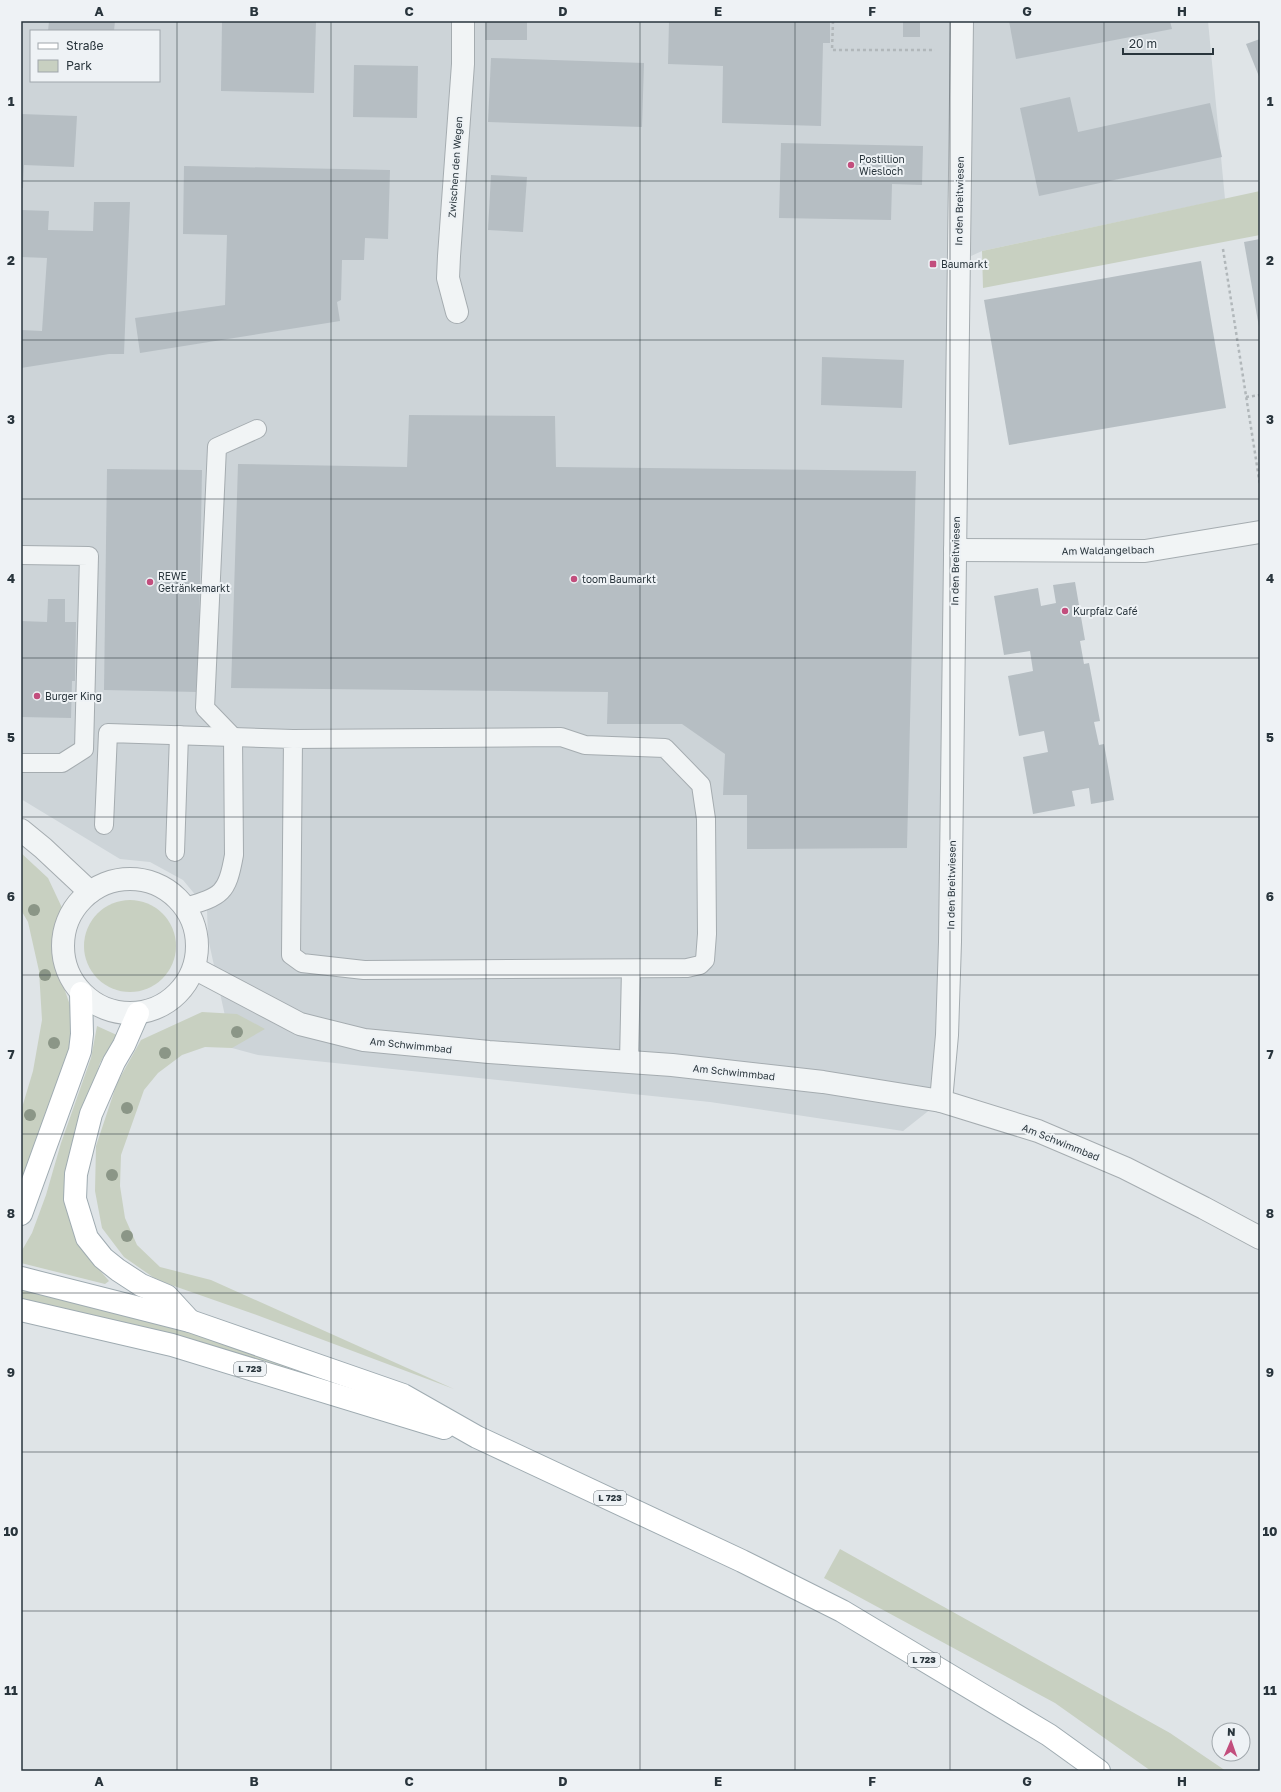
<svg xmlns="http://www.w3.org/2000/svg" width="1281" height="1792" font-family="'Golos Text',sans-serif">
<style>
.built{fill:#cdd4d8;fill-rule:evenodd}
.green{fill:#c8d0c1}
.building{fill:#b6bec3}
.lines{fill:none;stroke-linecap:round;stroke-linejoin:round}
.service-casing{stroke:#a5acb0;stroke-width:20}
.minor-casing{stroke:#a5acb0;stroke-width:24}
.tertiary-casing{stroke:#a5acb0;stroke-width:24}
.primary-casing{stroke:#9fabb1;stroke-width:24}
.path{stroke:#b1b7ba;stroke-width:2.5;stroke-dasharray:3 3;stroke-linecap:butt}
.service{stroke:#f1f4f5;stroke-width:18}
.minor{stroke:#f1f4f5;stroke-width:22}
.tertiary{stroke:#f1f4f5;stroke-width:22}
.primary{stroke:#fff;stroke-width:22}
.tree{fill:#8b9687}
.grid{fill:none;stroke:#29353c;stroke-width:1;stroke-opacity:0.55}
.poi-dot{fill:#c24e7d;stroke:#eef2f5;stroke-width:1.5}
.labels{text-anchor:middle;stroke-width:4;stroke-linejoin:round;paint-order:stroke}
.shield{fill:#eef2f5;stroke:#646e74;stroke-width:1}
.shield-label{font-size:9px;font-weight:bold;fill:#29353c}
.poi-label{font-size:10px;fill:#29353c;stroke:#eef2f5;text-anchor:start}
.street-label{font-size:10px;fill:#29353c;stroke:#eef2f5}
.neatline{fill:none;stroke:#29353c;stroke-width:1.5}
.grid-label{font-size:13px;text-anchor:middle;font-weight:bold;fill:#29353c}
</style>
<rect width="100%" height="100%" fill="#dfe4e7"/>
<!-- built -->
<path class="built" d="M21,21H1208L1225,199L982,251L958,262L941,1101L903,1131L710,1102L258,1055L232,1048L208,938L207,909L183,880L150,862L120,859L21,799ZM31,31H159V81H31Z"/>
<!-- green -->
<g class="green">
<path d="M1260,191V235L983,288L982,251Z"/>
<path d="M21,853L48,878L64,912L53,945L61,979L73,1014L71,1047L21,1183V1111L33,1071L42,1020L39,971L28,922L21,910Z"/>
<circle cx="130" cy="946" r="46"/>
<path d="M202,1012L237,1014L265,1029L232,1048L205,1047L182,1055L158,1073L144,1090L121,1155L120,1186L125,1218L137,1245L160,1267L211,1280L454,1389L251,1313L157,1280L124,1257L102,1228L95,1191L96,1146L117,1083L141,1040Z"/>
<path d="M97,1026L119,1036L111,1045L100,1063L72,1148L91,1260L109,1281L105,1284L21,1263V1252L32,1233L46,1195L61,1143L91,1058Z"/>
<path d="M21,1288L192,1333L266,1357L365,1394L21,1300Z"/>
<path d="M840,1549L1170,1733L1226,1771H1151L1055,1703L824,1578Z"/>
</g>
<!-- building -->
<g class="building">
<path d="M49,21H115L114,31H48Z"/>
<path d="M222,21H316L314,93L221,91Z"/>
<rect x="485" y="21" width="42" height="19"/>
<path d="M669,21H830V43H823L821,126L722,123L723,66L668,64Z"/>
<rect x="903" y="21" width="17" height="16"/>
<path d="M1009,21H1170L1172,29L1016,59Z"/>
<path d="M1260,39V79L1246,44Z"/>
<path d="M491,58L644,63L642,127L488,122Z"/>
<path d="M354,65L418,66L417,118L353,117Z"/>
<path d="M1070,97L1078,132L1210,103L1222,157L1039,196L1020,108Z"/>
<path d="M21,114L77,116L74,167L24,165L23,188H21Z"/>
<path d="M781,143L923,146L922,185L892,184L891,220L779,218Z"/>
<path d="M184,166L390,170L388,239L365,238L364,260H342L341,300L337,302L340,321L140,353L135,318L225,305L227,235L183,234Z"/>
<path d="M491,175L527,177L523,232L488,230Z"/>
<path d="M94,202H130L124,354H109L21,368V330L42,331L47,258L21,257V210L49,211L48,230L93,231Z"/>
<path d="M1260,239V327H1259L1244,242Z"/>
<path d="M1201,261L1226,408L1009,445L984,300Z"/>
<path d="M822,357L904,360L902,408L821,405Z"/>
<path d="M409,415L555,416L556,467L916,471L907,848L747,849V795H723L725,754L682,724H607L608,692L231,688L238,464L407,467Z"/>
<path d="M107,469L202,470L198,692L104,690Z"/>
<path d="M1075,582L1085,640L1080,641L1084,664L1089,663L1100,721L1094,722L1099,745L1104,744L1114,800L1091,804L1089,788L1072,791L1075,806L1033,814L1023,757L1048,752L1044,731L1019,736L1008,676L1033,671L1030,651L1004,655L994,596L1038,588L1041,606L1056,603L1053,585Z"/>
<path d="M48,599H65V622H76L75,681H72L71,718L21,717V621L47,622Z"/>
</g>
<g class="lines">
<!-- service casing -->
<g class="service-casing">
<g id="service">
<path d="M21,555L89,556L84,749L62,763H21"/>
<path d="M104,825L108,733L293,739L561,737L585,745L665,748L701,785L706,819L707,934L705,960L700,965L687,968L364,970L302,963L291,955L293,739"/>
<path d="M175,852L179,735"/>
<path d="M185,907C222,896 227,894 234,855L233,737L205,708L217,447L257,429"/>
<path d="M629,1062L631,969"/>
</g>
</g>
<!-- minor casing -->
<g class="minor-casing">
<g id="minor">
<path d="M457,312L448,278L449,256L463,64V21"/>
<path d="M955,550L1145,551L1260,532"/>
<path d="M194,968L300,1024L364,1040L489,1052L672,1065L823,1082L941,1101L1038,1131L1125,1168L1204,1208L1260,1238"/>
<path d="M941,1101L947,1035L950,942L962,21"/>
</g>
</g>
<!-- tertiary casing -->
<g class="tertiary-casing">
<g id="tertiary">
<path d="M21,830L43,848L90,892"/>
<circle cx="130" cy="946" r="67"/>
</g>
</g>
<!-- primary casing -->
<g class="primary-casing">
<g id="primary">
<path d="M138,1013L124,1045L114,1062L91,1114L76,1174L75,1199L87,1238L103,1258L118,1270L141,1285L167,1296L190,1321"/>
<path d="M21,1214L80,1051L82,1034L81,993"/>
<path d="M21,1278L190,1321L403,1395L477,1437L742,1561L842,1611L1049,1735L1099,1771"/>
<path d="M21,1310L172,1345L444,1428"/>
</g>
</g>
<!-- path -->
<g class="path">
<path d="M833,21L832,50H935"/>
<path d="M1223,249L1260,485"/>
<path d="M1246,397L1260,395"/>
</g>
<!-- service -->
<use href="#service" class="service"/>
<!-- minor -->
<use href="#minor" class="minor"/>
<!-- tertiary -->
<use href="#tertiary" class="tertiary"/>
<!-- primary -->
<use href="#primary" class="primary"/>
</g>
<!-- trees -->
<g class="tree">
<circle cx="34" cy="910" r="6"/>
<circle cx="45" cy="975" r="6"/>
<circle cx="237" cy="1032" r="6"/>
<circle cx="54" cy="1043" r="6"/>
<circle cx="165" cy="1053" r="6"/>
<circle cx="127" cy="1108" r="6"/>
<circle cx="30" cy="1115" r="6"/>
<circle cx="112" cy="1175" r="6"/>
<circle cx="127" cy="1236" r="6"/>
</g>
<!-- grid -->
<path class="grid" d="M177,21V1771M331,21V1771M486,21V1771M640,21V1771M795,21V1771M950,21V1771M1104,21V1771M21,181H1260M21,340H1260M21,499H1260M21,658H1260M21,817H1260M21,975H1260M21,1134H1260M21,1293H1260M21,1452H1260M21,1611H1260"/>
<!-- markers -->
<g class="poi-dot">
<circle cx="851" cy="165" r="4"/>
<rect x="929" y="260" width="8" height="8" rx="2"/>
<circle cx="574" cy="579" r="4"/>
<circle cx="150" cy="582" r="4"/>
<circle cx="1065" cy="611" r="4"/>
<circle cx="37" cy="696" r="4"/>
</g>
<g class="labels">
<!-- shield labels -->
<g class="shield">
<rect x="234" y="1362" width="32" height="14" rx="3"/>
<rect x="594" y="1491" width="32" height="14" rx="3"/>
<rect x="908" y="1653" width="32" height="14" rx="3"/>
</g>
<g class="shield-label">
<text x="250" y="1372">L 723</text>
<text x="610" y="1501">L 723</text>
<text x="924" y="1663">L 723</text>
</g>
<!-- poi labels -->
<g class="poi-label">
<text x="859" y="163">Postillion<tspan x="859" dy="12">Wiesloch</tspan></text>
<text x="941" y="268">Baumarkt</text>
<text x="158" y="580">REWE<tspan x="158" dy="12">Getränkemarkt</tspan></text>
<text x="582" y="583">toom Baumarkt</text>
<text x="1073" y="615">Kurpfalz Café</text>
<text x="45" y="700">Burger King</text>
</g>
<!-- street labels -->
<g class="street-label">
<text transform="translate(455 167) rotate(-86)" y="4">Zwischen den Wegen</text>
<text transform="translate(959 201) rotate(-89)" y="4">In den Breitwiesen</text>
<text transform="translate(1108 550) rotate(-1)" y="4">Am Waldangelbach</text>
<text transform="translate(955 561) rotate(-89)" y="4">In den Breitwiesen</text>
<text transform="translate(951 885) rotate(-89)" y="4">In den Breitwiesen</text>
<text transform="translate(411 1045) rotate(6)" y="4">Am Schwimmbad</text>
<text transform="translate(734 1072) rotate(6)" y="4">Am Schwimmbad</text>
<text transform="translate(1061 1142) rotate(22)" y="4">Am Schwimmbad</text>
</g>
</g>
<!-- border -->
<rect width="1281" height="1792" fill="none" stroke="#eef2f5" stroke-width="44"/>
<!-- legend -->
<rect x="30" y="30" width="130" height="52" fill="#eef2f5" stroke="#9fa6ab"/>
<rect x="38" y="43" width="20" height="6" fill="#ffffff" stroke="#9fa6ab"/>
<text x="66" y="50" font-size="12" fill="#29353c">Straße</text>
<rect x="38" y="60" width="20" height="12" fill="#c8d0c1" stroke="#9fa6ab"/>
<text x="66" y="70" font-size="12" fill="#29353c">Park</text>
<!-- north arrow -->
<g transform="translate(1231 1742) rotate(2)"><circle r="19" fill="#eef2f5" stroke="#9fa6ab"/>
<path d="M0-3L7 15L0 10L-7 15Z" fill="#c24e7d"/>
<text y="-6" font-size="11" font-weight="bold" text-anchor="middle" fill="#29353c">N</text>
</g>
<!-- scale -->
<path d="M1123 48v6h90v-6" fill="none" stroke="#29353c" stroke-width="2"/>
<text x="1129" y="48" font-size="12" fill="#29353c" stroke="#eef2f5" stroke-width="3" paint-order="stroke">20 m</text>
<rect x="22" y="22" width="1237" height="1748" class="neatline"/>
<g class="grid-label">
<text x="99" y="16">A</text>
<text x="254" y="16">B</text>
<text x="409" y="16">C</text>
<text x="563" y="16">D</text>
<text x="718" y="16">E</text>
<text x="872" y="16">F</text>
<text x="1027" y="16">G</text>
<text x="1182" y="16">H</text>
<text x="11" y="106">1</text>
<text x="1270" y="106">1</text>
<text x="11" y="265">2</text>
<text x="1270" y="265">2</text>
<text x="11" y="424">3</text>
<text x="1270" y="424">3</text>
<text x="11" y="583">4</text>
<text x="1270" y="583">4</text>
<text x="11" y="742">5</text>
<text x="1270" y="742">5</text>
<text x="11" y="901">6</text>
<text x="1270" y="901">6</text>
<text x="11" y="1059">7</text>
<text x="1270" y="1059">7</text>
<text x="11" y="1218">8</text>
<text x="1270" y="1218">8</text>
<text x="11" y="1377">9</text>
<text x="1270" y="1377">9</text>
<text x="11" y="1536">10</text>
<text x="1270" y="1536">10</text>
<text x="11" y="1695">11</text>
<text x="1270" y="1695">11</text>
<text x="99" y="1786">A</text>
<text x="254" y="1786">B</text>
<text x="409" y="1786">C</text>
<text x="563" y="1786">D</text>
<text x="718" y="1786">E</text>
<text x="872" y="1786">F</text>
<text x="1027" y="1786">G</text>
<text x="1182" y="1786">H</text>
</g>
</svg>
